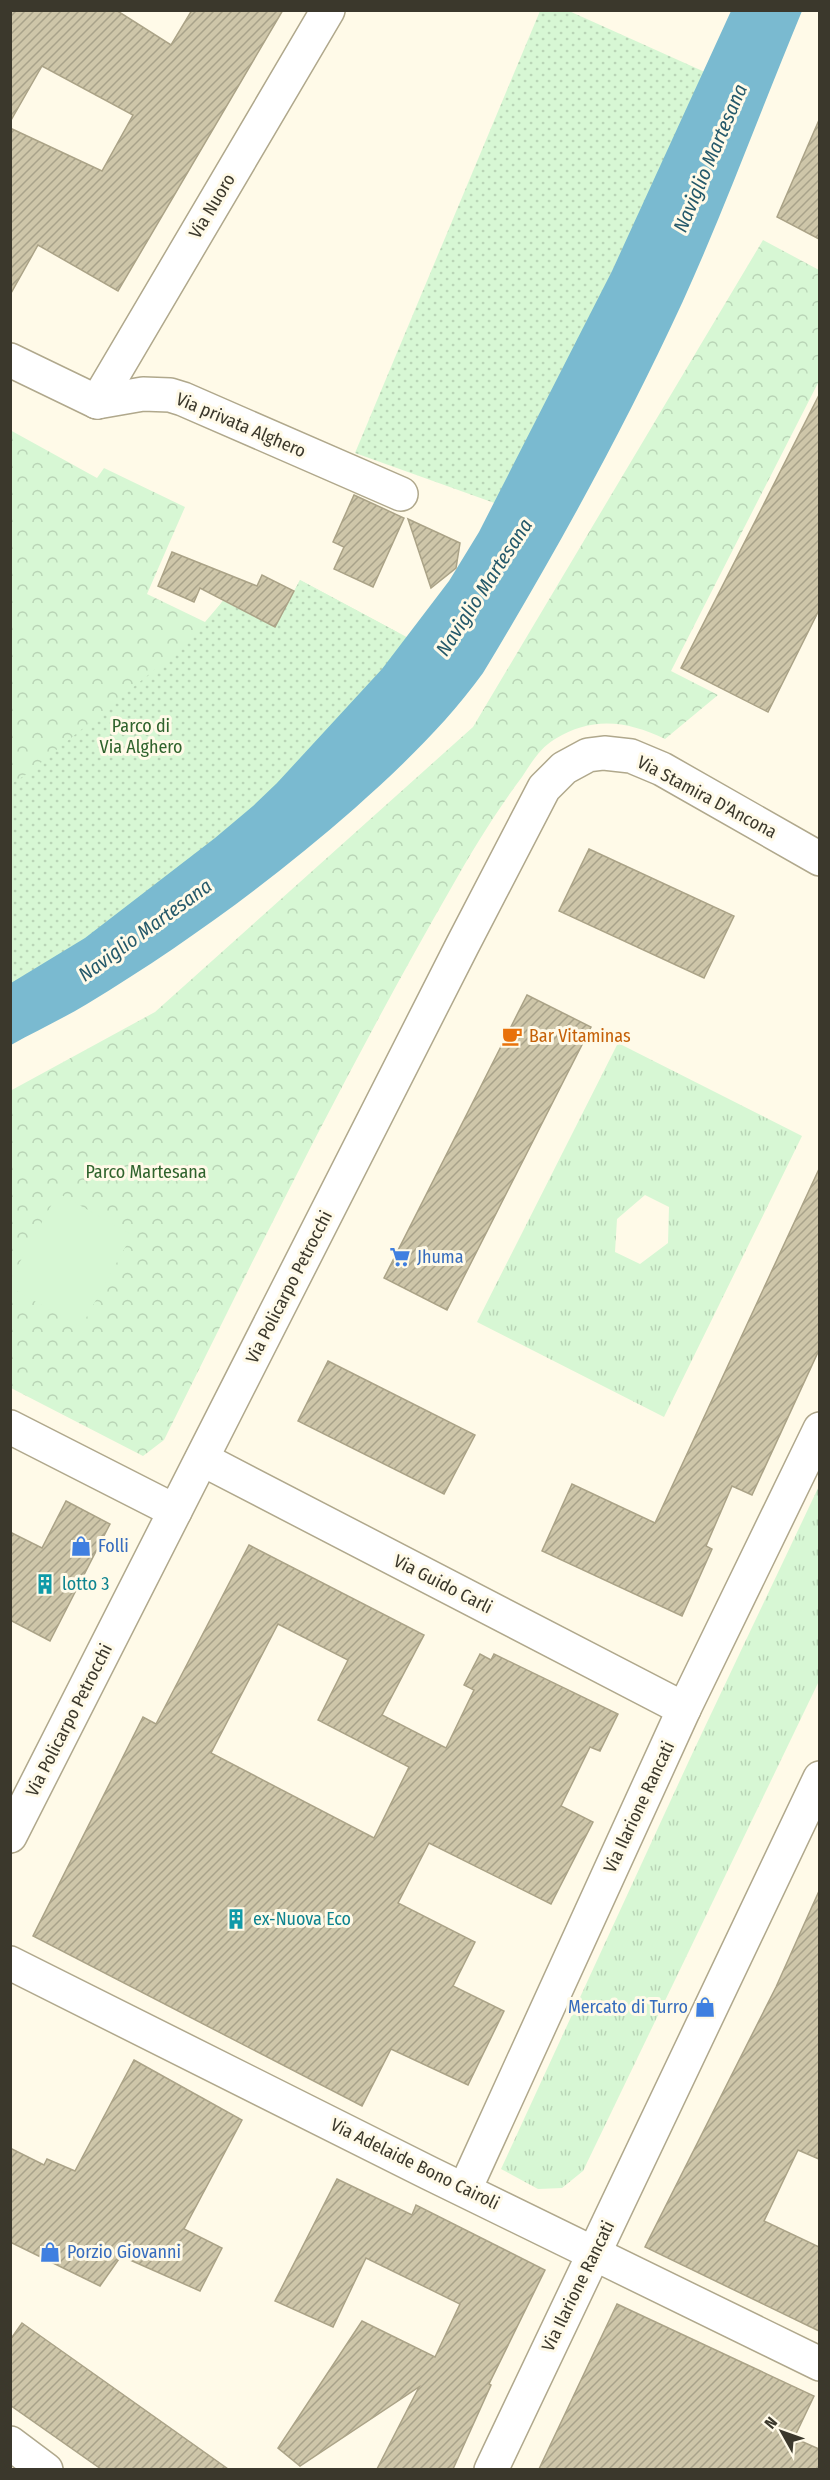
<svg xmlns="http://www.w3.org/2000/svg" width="830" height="2480" font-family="'Fira Sans Condensed',sans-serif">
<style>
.grass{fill:url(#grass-tufts);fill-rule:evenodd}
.park{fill:url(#park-crowns)}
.garden{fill:url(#garden-dots)}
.pitch{fill:#d7f7d4}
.water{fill:#7abad0}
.building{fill:url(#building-hatch);stroke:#aba387;stroke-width:1.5;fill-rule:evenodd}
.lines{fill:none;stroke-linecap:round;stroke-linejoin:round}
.minor-casing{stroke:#b0a88c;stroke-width:36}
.minor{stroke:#fff;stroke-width:33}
.labels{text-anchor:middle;stroke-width:6;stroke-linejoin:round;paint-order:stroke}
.street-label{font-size:18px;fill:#3b382c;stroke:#fffae8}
.park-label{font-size:18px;fill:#2f632c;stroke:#fffae8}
.food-label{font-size:18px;fill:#c56008;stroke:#fffae8;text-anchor:start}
.shop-label{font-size:18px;fill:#366cbe;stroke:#fffae8;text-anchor:start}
.culture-label{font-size:18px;fill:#0d838f;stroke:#fffae8;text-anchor:start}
.water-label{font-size:20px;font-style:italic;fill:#25596a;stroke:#fffae8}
</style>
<defs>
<pattern id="grass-tufts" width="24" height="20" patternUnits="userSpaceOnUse" patternTransform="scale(1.5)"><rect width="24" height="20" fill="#d7f7d4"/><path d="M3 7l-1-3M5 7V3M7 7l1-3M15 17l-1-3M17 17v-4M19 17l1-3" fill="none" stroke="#b9d4b6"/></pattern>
<pattern id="park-crowns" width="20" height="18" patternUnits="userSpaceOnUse" patternTransform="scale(1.5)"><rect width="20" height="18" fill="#d7f7d4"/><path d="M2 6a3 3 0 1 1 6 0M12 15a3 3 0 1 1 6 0" fill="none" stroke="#b9d4b6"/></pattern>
<pattern id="garden-dots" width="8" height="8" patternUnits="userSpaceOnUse" patternTransform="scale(1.5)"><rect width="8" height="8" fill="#d7f7d4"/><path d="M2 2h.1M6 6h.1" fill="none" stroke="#b9d4b6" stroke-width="1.8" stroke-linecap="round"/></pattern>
<pattern id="building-hatch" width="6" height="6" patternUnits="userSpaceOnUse" patternTransform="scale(1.5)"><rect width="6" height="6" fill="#cec6a9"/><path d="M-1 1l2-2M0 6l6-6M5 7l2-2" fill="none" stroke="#a8a28a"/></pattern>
</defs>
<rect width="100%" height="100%" fill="#fffae8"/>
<!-- grass -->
<g class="grass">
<path d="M618,1043L802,1136L664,1417L477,1322ZM645,1195L669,1207L668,1243L640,1264L615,1252L617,1219Z"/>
<path d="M819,1486V1681L583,2171L562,2188L538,2189L501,2169L693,1752Z"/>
</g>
<!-- park -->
<g class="park">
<path d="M763,240L819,270V381L671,671L718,695L665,739C627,721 593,716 555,739C540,748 531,763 522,777C495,813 472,851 450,890C347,1069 256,1254 164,1440L143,1456L11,1388L10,1091L155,1012L473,727Z"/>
<path d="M10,430L97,478L104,468L185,507L147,594L205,622L223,601L275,627L300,580L397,632L10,985Z"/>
</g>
<!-- garden -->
<g class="garden">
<path d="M540,11H569L707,73L500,505L355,453Z"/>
<path d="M300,580L416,642L255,812L88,943L11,985V784L27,774L191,640L223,601L275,627Z"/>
</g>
<!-- pitch -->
<path class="pitch" d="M58,1193L132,1235L81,1327L11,1288V1278Z"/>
<!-- water -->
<path class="water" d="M731,11H802C762,107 726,206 683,301C624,429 556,552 483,673C446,724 402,766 355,808C272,881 181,947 87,1004C62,1019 36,1031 11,1045V983L85,938L215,838L253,806L277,783L382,669L449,581L479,532L612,271Z"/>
<!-- building -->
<g class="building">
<path d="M10,10H116L171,45L192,10H283L118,291L38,245L10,295V128L102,171L133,115L42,66L10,122Z"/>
<path d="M819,120V239L777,217Z"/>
<path d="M819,395V610L768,712L681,668Z"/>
<path d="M354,495L404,518L373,587L334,569L344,547L333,542Z"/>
<path d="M408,519L460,543L456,568L431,588Z"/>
<path d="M172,552L257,586L262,575L294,591L275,627L200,588L194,602L158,586Z"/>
<path d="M589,849L734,916L704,978L559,911Z"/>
<path d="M527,995L591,1027L447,1310L384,1278Z"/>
<path d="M819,1169V1350L752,1495L732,1486L706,1546L712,1549L682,1616L542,1551L572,1484L655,1523Z"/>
<path d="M328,1361L475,1435L444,1494L298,1421Z"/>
<path d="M66,1501L110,1524L50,1641L10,1620V1532L42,1548Z"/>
<path d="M249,1545L424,1635L382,1715L446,1748L474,1690L464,1685L480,1654L491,1660L494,1654L618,1714L600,1751L590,1747L561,1806L593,1822L551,1904L429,1843L398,1903L475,1942L453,1986L504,2011L468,2085L391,2049L362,2106L33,1936L143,1717L156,1724ZM278,1624L348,1660L318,1720L409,1767L374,1838L211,1753Z"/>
<path d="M819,1891V2159L798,2150L764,2221L819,2247V2331L645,2247L776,1987Z"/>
<path d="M134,2060L242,2120L184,2229L222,2248L200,2291L121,2256L100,2286L10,2242V2148L44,2165L47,2159L75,2171Z"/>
<path d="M337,2179L412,2215L416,2205L545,2270L489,2384L491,2385L453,2469H377L419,2387L300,2466L278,2448L362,2321L435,2357L460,2304L366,2258L333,2327L275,2301Z"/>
<path d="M617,2304L814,2396L794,2438L819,2449V2469H539Z"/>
<path d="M22,2323L56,2347L228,2469H101L10,2405V2340Z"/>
</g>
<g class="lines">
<!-- minor casing -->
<g class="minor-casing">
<g id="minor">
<path d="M10,360L97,402L143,394L170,395L183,399L401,494"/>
<path d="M97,402L328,10"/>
<path d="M10,1427L175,1511"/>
<path d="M202,1459L684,1709"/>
<path d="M10,1836L462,946L544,788L564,768L588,755L604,753L631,756L662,769L820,859"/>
<path d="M10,1963L429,2173L820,2364"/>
<path d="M465,2189L684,1709L820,1429"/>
<path d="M10,2443L46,2470"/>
<path d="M491,2470L820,1778"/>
</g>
</g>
<!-- minor -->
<use href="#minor" class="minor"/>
</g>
<!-- icons -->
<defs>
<g id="cafe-bare" transform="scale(1.62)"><path d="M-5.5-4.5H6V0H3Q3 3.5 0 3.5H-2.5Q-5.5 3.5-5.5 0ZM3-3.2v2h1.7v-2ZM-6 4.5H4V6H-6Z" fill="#e8710a" stroke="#fffae8" stroke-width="2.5" paint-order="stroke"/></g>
<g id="supermarket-bare" transform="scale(1.62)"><path d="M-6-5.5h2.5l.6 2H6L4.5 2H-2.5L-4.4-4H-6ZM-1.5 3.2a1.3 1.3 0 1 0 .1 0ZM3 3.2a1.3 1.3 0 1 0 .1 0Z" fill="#3f7fe0" stroke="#fffae8" stroke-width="2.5" paint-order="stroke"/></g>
<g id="shop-bare" transform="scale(1.62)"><path d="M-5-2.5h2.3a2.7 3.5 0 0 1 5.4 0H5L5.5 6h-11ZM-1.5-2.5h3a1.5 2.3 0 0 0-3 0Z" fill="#3f7fe0" stroke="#fffae8" stroke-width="2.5" paint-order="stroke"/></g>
<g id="building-bare" transform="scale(1.62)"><path d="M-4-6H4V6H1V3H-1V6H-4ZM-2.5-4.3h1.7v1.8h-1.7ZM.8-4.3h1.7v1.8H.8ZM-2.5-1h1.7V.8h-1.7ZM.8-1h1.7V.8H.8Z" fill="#0f9aa8" stroke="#fffae8" stroke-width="2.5" paint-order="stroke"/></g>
</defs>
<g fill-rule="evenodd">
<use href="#cafe-bare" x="512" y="1036"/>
<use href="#supermarket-bare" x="400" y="1257"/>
<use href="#shop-bare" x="81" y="1546"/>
<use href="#building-bare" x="45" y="1584"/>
<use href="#building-bare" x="236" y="1919"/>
<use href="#shop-bare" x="705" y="2007"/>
<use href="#shop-bare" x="50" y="2252"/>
</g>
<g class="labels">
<!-- street labels -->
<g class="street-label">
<text transform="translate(212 206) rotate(-59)" y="6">Via Nuoro</text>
<text transform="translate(241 425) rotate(23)" y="6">Via privata Alghero</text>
<text transform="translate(707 797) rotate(28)" y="6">Via Stamira D'Ancona</text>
<text transform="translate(289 1287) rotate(-63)" y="6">Via Policarpo Petrocchi</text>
<text transform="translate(443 1584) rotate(27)" y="6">Via Guido Carli</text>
<text transform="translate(69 1720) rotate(-63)" y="6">Via Policarpo Petrocchi</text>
<text transform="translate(639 1807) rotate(-65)" y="6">Via Ilarione Rancati</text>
<text transform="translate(415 2164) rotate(26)" y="6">Via Adelaide Bono Cairoli</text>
<text transform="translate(578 2286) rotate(-64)" y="6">Via Ilarione Rancati</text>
</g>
<!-- park labels -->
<g class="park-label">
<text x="141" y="732">Parco di<tspan x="141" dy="21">Via Alghero</tspan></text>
<text x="146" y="1178">Parco Martesana</text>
</g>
<!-- food labels -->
<g class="food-label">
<text x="529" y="1042">Bar Vitaminas</text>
</g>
<!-- shop labels -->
<g class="shop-label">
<text x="417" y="1263">Jhuma</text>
<text x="98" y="1552">Folli</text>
<text x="688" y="2013" text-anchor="end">Mercato di Turro</text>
<text x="67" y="2258">Porzio Giovanni</text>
</g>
<!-- culture labels -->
<g class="culture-label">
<text x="62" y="1590">lotto 3</text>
<text x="253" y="1925">ex-Nuova Eco</text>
</g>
<!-- water labels -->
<g class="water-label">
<text transform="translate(710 158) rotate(-67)" y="7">Naviglio Martesana</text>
<text transform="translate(484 587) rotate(-57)" y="7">Naviglio Martesana</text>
<text transform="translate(145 930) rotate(-36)" y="7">Naviglio Martesana</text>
</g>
</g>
<!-- border -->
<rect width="830" height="2480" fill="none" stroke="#3b382c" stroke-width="24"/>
<!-- north arrow -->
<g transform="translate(782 2432) rotate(310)" stroke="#fffae8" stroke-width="4.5" paint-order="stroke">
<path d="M0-4.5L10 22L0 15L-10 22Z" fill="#3b382c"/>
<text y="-9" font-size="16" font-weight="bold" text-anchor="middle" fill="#3b382c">N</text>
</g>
</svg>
